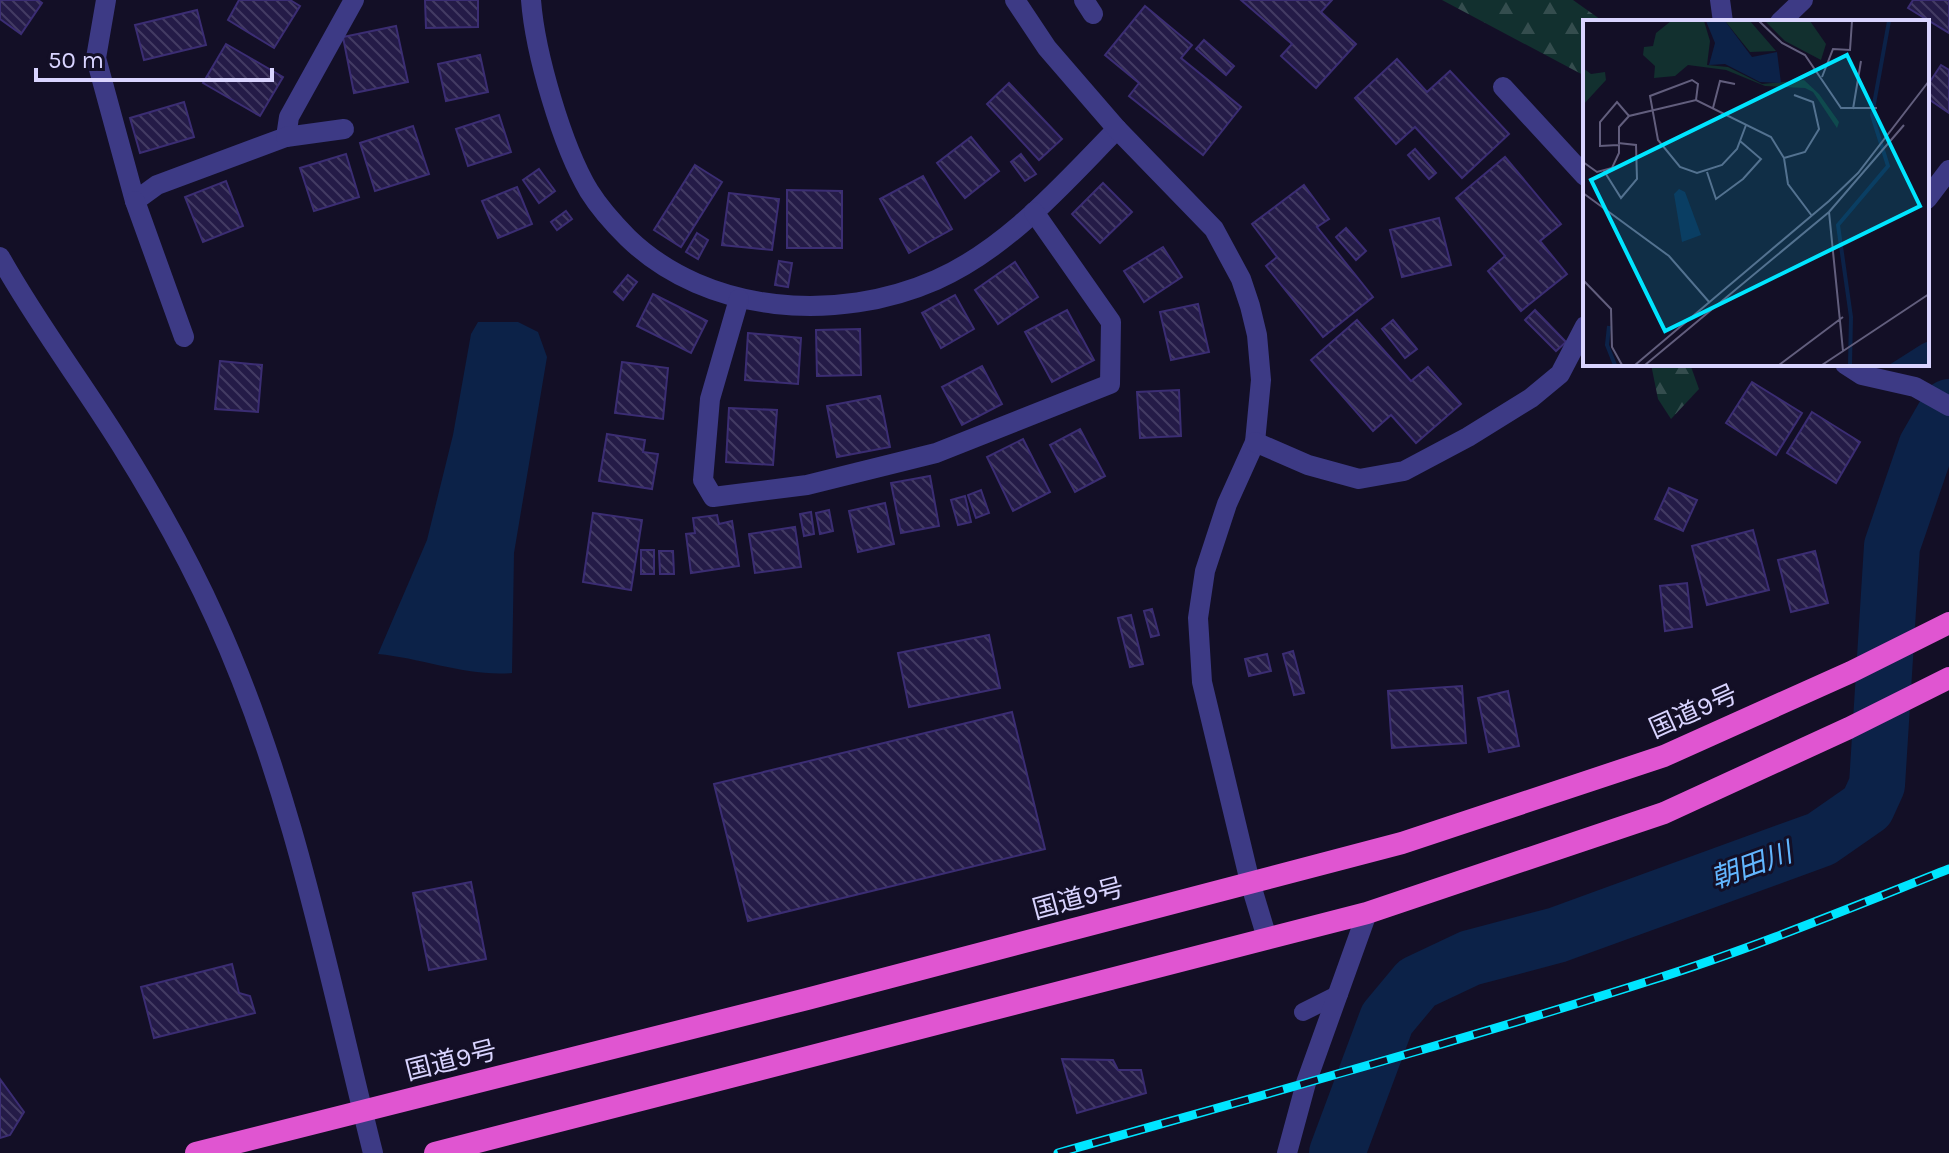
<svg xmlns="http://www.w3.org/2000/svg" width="1949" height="1153" font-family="Karla,'Noto Sans JP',sans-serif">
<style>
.forest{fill:url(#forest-firs)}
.water{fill:#0c2248}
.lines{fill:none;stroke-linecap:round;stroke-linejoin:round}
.river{stroke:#0c2248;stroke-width:56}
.building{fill:url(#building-back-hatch);stroke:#3b2d73;stroke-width:2}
.service{stroke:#3d3a85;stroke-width:18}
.minor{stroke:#3d3a85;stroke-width:20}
.tertiary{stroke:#3d3a85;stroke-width:20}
.trunk{stroke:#e055d1;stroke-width:22}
.rail-casing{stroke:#00e5ff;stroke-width:9}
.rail{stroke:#130f26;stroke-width:6;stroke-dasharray:18;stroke-linecap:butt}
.labels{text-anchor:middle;stroke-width:6;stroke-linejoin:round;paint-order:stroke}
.street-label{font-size:26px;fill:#d9d4ff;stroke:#130f26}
.water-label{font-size:28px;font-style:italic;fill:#62b6ff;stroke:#130f26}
.inset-river{fill:none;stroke:#0c2248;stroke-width:4}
.inset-road{fill:none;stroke:#625e7d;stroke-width:2}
.view{fill:#00e5ff;fill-opacity:0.15;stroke:#00e5ff;stroke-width:4}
.inset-edge{fill:none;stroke:#d9d4ff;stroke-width:4}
</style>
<defs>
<pattern id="forest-firs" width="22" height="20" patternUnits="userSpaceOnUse" patternTransform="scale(2)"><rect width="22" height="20" fill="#12302f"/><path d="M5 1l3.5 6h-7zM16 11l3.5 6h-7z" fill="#344d4e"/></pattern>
<pattern id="building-back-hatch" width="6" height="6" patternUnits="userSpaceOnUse" patternTransform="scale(2)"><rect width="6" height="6" fill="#241b47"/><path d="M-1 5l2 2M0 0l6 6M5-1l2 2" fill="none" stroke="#433b63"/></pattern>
</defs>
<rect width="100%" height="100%" fill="#130f26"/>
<!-- forest -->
<g class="forest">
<path d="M1442,0H1573L1604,22H1585V76Z"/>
<path d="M1651,364H1690L1699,389L1671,419L1658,399Z"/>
</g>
<!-- water -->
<path class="water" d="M478,322H518L538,332L547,357L514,553L512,673C468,677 422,658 378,654L427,540L453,435L471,334Z"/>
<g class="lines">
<!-- river -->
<path class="river" d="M1337,1153L1387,1019L1417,983L1470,958L1557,935L1821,839L1867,807L1877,785L1892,546L1926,447L1949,407"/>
</g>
<!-- building -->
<g class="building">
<path d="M0,0H38L42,3L21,34L0,19Z"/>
<path d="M239,0H290L300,6L274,48L228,20Z"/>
<path d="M425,0H478V27L426,28Z"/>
<path d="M1241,0H1332L1321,12L1356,44L1316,88L1281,56L1292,44Z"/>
<path d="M1913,0H1949V33L1908,8Z"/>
<path d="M1145,6L1192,45L1181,58L1241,107L1203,155L1129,96L1139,83L1105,55Z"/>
<path d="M197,10L206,45L144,60L135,25Z"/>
<path d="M396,26L408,82L354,93L343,37Z"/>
<path d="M1204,40L1234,66L1226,75L1196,49Z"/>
<path d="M226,44L283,77L260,116L203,83Z"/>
<path d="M480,55L488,92L446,101L438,64Z"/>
<path d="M1397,59L1427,92L1450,71L1509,134L1462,178L1415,127L1396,144L1355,98Z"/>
<path d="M1941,65L1949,70V113L1927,98V86Z"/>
<path d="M1009,83L1062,139L1039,160L987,104Z"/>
<path d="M184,102L194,137L140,153L130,118Z"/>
<path d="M499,115L511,152L468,166L456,129Z"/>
<path d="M413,126L429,174L375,191L360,143Z"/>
<path d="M971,137L999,171L965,198L937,163Z"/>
<path d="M1415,149L1436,173L1429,179L1408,155Z"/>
<path d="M346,154L359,197L314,211L300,168Z"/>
<path d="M1021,154L1036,174L1025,181L1011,162Z"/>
<path d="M1505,157L1561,224L1540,241L1567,274L1521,311L1488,271L1505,256L1456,198Z"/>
<path d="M695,165L722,182L681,247L654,230Z"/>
<path d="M539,169L555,191L539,203L523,180Z"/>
<path d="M923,176L952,229L909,253L880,199Z"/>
<path d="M226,181L243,226L203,242L185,197Z"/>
<path d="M1103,183L1132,212L1100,243L1072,214Z"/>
<path d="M1304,185L1329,219L1317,227L1373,297L1323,337L1266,266L1277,257L1252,224Z"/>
<path d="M517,187L532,224L498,238L482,201Z"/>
<path d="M787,190L842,191V248H787Z"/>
<path d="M729,193L779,199L772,250L722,245Z"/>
<path d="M566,211L572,219L557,230L551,222Z"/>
<path d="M1439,218L1451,265L1402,277L1390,230Z"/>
<path d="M1346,228L1366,251L1356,260L1336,237Z"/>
<path d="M697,233L708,240L698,259L686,252Z"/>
<path d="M1163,247L1182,277L1144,302L1124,271Z"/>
<path d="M779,261L792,263L788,287L775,285Z"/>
<path d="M1015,262L1038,297L998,324L975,290Z"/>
<path d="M628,275L637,282L623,300L614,292Z"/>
<path d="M653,294L707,321L691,353L637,326Z"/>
<path d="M955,295L974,329L941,348L922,313Z"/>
<path d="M1198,304L1209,352L1171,360L1160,312Z"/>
<path d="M1067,310L1094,360L1052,382L1025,332Z"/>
<path d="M1535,310L1566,342L1556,351L1525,320Z"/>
<path d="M1357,320L1411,381L1428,367L1461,404L1416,443L1391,415L1373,431L1311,360Z"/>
<path d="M1393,320L1417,349L1405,358L1382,329Z"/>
<path d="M860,329L861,375L817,376L816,330Z"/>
<path d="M748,333L801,338L798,384L745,380Z"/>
<path d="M220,361L262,365L258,412L215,409Z"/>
<path d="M622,362L668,368L663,419L615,413Z"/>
<path d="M982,366L1002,404L962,425L942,387Z"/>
<path d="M1752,382L1802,413L1776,455L1726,423Z"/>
<path d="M1179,390L1181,436L1140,438L1137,392Z"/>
<path d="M880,396L890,447L837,457L827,406Z"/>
<path d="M729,408L777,410L773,465L726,462Z"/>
<path d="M1812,412L1860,442L1836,483L1787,453Z"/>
<path d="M1080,429L1105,476L1075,492L1050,445Z"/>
<path d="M607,434L645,440L643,452L658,454L652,489L599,481Z"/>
<path d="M1023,439L1050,492L1013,511L987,457Z"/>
<path d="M930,476L939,526L901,533L891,483Z"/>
<path d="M1669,488L1697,500L1683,531L1655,519Z"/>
<path d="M981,490L989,513L976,518L968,495Z"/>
<path d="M965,496L971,522L958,525L951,500Z"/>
<path d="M885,503L894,544L858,552L849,511Z"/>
<path d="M829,510L833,531L820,534L816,513Z"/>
<path d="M811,512L814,534L804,536L800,514Z"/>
<path d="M593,513L642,520L631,590L583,582Z"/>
<path d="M717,515L719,524L732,521L739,566L691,573L686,534L695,533L693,518Z"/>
<path d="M795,527L801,567L755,573L749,534Z"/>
<path d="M1753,530L1769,590L1707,605L1692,546Z"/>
<rect x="641" y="550" width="13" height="24"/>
<path d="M659,551H673L674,574H660Z"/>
<path d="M1815,551L1828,603L1791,612L1778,560Z"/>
<path d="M1687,583L1692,627L1665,631L1660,586Z"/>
<path d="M1152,609L1159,635L1151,637L1144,611Z"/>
<path d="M1131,615L1143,664L1130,667L1118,618Z"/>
<path d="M989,635L1000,688L909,707L898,653Z"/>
<path d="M1293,651L1304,693L1294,695L1283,654Z"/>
<path d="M1267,654L1271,671L1249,676L1245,659Z"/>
<path d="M1462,686L1466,743L1392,748L1388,691Z"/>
<path d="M1508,691L1519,746L1489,752L1478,698Z"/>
<path d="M1012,712L1045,849L748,921L714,784Z"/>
<path d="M471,882L486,959L429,970L413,893Z"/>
<path d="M232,964L239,993L250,996L255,1013L154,1038L141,987Z"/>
<path d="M1062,1059L1113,1060L1118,1070H1141L1146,1093L1077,1113Z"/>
<path d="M0,1079L24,1112L10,1135L0,1138Z"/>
</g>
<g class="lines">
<!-- service -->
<path class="service" d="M1303,1012L1339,994"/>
<!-- minor -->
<g class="minor">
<path d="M106,0L96,58L135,201L157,185L286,137L289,117L354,0"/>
<path d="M531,0C535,53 562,146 589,191C599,207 615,225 628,238C708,315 838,323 936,280C1008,248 1063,184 1117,129"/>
<path d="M1015,0L1047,48L1117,129L1214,229L1241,279L1250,306L1257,335L1261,380L1255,442L1227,504L1205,571L1198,618L1202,682L1250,882L1267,938"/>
<path d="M1084,0L1093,14"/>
<path d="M1720,0L1723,22"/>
<path d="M1780,22L1803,0"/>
<path d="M1503,87L1585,176"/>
<path d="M286,137L344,129"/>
<path d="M1927,199L1949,170"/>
<path d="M135,201L184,337"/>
<path d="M739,299L710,399L703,480L713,497L807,485L936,453L1110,384L1111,322L1034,212"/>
<path d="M1845,364L1862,375L1915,387L1949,406"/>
<path d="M1255,442L1308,465L1359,479L1404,471L1468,437L1531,398L1560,374L1585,326"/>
<path d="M1287,1153L1306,1083L1367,913"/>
</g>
<!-- tertiary -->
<path class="tertiary" d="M0,257C36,322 82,382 121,445C156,501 189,560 216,620C293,789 328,974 373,1153"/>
<!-- trunk -->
<g class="trunk">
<path d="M196,1153L807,999L1402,843L1664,756L1851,672L1949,623"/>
<path d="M435,1153L1367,913L1664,813L1849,728L1949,678"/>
</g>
<!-- rail casing -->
<g class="rail-casing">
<path id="rail" d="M1058,1153C1255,1097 1454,1043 1649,981C1751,949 1850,908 1949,869"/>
</g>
<!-- rail -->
<use href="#rail" class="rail"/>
</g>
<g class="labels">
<!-- street labels -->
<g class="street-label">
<text transform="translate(1693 711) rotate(-24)" y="9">国道9号</text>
<text transform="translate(1078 898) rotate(-15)" y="9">国道9号</text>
<text transform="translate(451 1060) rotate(-14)" y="9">国道9号</text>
</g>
<!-- water labels -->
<g class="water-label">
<text transform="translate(1751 865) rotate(-20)" y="10">朝田川</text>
</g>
</g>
<!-- overview -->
<g transform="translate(1583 20)">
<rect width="346" height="346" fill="#130f26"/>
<path d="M88,1H121L127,21L124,45L145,47L179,64L221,60L236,74L256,102L254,108L230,72L222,68L182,66L143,50L105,45L92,56L71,58L72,46L60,35L61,27L70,26L73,13ZM142,1H167L193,31L167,32ZM182,1H227L243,24L238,40L202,21ZM0,48L8,54L22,52L23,60L0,85Z" fill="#12302f"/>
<path d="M123,1H142L169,37L194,32L198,63L177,62L142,44L126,45L132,23ZM96,169L102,172L118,215L99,222L91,174ZM346,321V345H306L339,324Z" fill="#0c2248"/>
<path class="inset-river" d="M26,306L24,325L32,345M267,345L268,297L255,205L305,146L289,95L306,1"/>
<path class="inset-road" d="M176,1L199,23L222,35L258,88H294M239,57L250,29L267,30L269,1M113,80L115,64L109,60L67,76L75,120L97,147L114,153L139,145L154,129L163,105M130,88L137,61L152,64M270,89L278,41M35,125L17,126V102L34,82L46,96M201,138L222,132L236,109L230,82L211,75M0,142L14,152L29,148L36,133V107L46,96L113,80L188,117L201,138L205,164L229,196M21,151L38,178L54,159L53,125L35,123M124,152L133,179L160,159L178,139L157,121M0,173L86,236L127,283M246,192L260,331M0,260L28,289L29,327L39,345M52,345L246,181L275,153L346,61M62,345L246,192L321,105M196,345L260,297M239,345L346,274"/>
<path class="view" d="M264,35L337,186L82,311L8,160Z"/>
<rect width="346" height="346" class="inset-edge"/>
</g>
<!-- scale -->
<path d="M36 68v12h236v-12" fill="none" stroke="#d9d4ff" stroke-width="4"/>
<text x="48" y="68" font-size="24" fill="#d9d4ff" stroke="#130f26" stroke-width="6" paint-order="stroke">50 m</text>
</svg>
